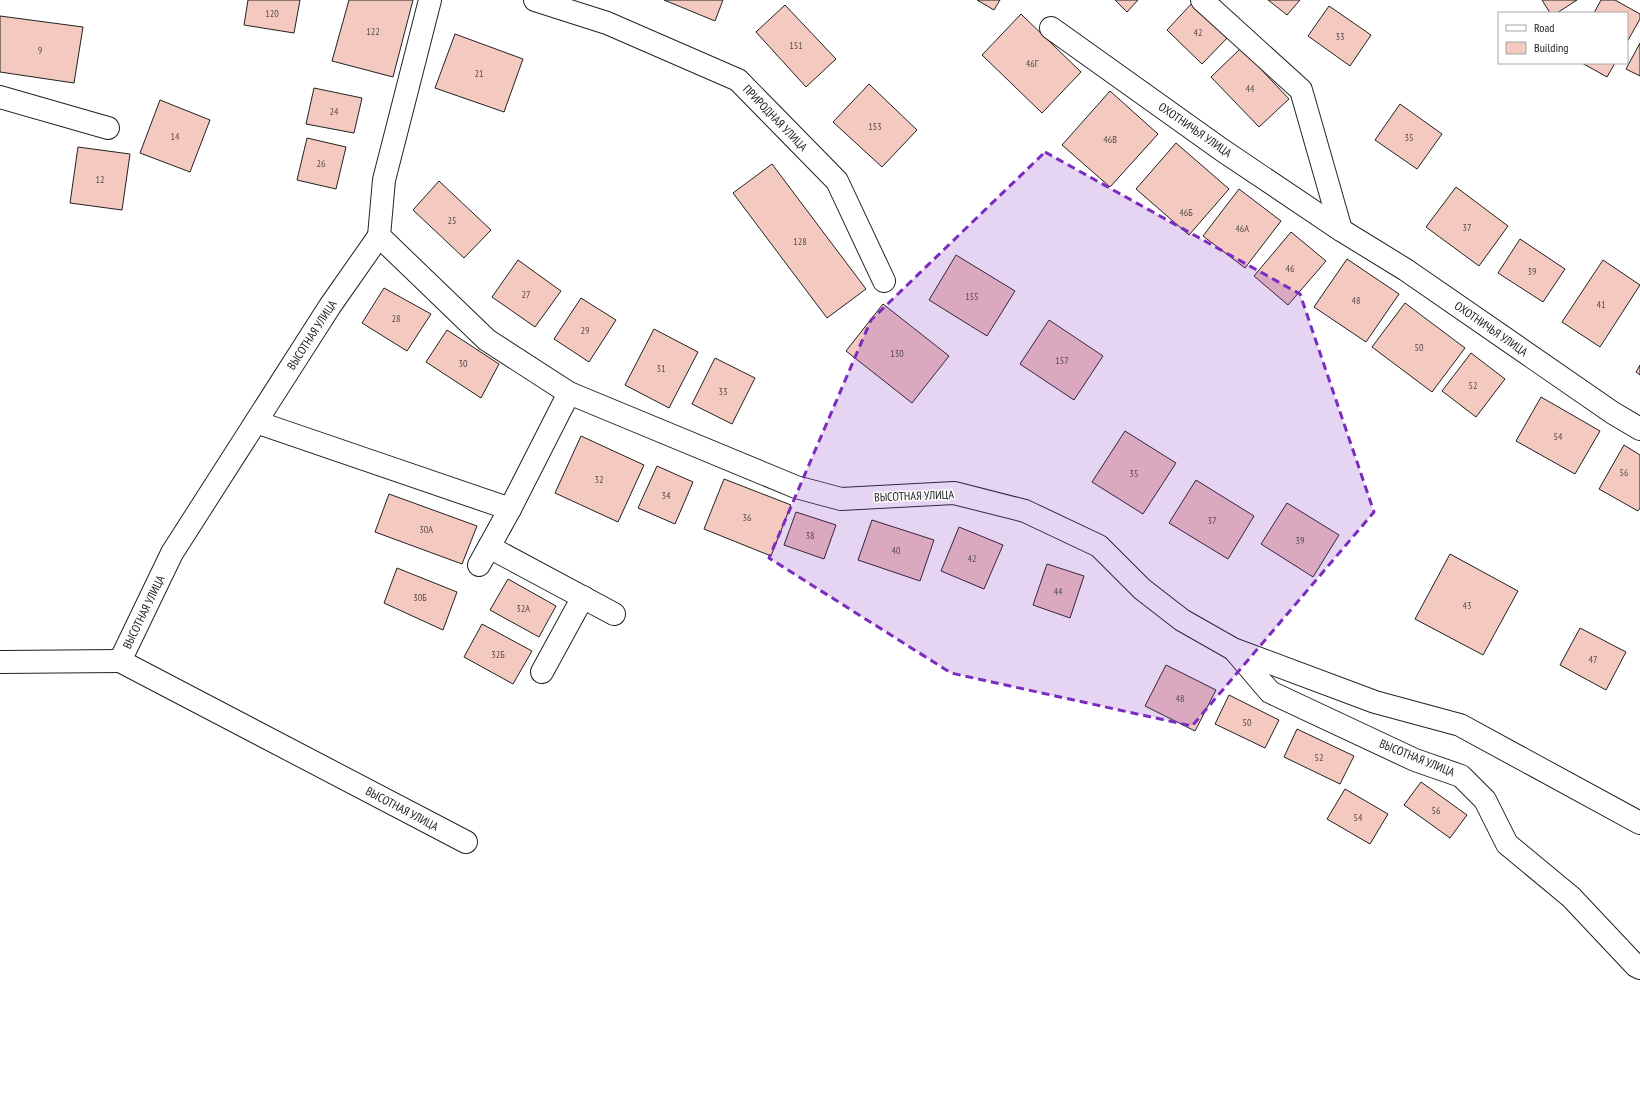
<svg xmlns="http://www.w3.org/2000/svg" width="1640" height="1093" font-family="'PT Sans Narrow',sans-serif">
<style>
.building{fill:#f3c9c0;stroke:#222}
.lines{fill:none;stroke-linecap:round;stroke-linejoin:round}
.minor-casing{stroke:#222;stroke-width:24}
.minor{stroke:#fff;stroke-width:22}
.marked{fill:#7b2cbf;fill-opacity:0.2;stroke:#7b2cbf;stroke-width:3;stroke-dasharray:8 5;stroke-linejoin:round}
.labels{text-anchor:middle;stroke-width:3;stroke-linejoin:round;paint-order:stroke}
.number-label{font-size:10px;fill:#564c4a}
.street-label{font-size:12px;fill:#222;stroke:#fff}
</style>
<rect width="100%" height="100%" fill="#fff"/>
<!-- building -->
<g class="building">
<path d="M248,0H300L294,33L244,25Z"/>
<path d="M349,0H413L393,77L332,61Z"/>
<path d="M664,0H723L715,21Z"/>
<path d="M977,0H1000L994,10Z"/>
<path d="M1115,0H1138L1127,12Z"/>
<path d="M1268,0H1300L1287,15Z"/>
<path d="M1542,0H1577L1557,13H1550Z"/>
<path d="M1601,0H1615L1640,14V19L1627,42V13H1594Z"/>
<path d="M1194,1L1230,35L1202,64L1167,30Z"/>
<path d="M785,5L836,59L806,87L756,32Z"/>
<path d="M1329,6L1371,35L1350,66L1308,36Z"/>
<path d="M1021,14L1081,72L1042,113L982,55Z"/>
<path d="M0,16L83,27L74,83L0,72Z"/>
<path d="M455,34L523,59L504,112L435,88Z"/>
<path d="M1640,43V76L1626,69Z"/>
<path d="M1241,48L1289,99L1259,127L1211,77Z"/>
<path d="M1582,63H1615L1607,77Z"/>
<path d="M869,84L917,130L882,167L833,122Z"/>
<path d="M314,88L362,98L354,133L306,124Z"/>
<path d="M1110,91L1158,134L1110,187L1062,145Z"/>
<path d="M160,100L210,120L190,172L140,153Z"/>
<path d="M1400,104L1442,134L1417,169L1375,140Z"/>
<path d="M307,138L346,147L336,189L297,180Z"/>
<path d="M1176,143L1229,189L1189,235L1136,189Z"/>
<path d="M78,147L130,154L122,210L70,203Z"/>
<path d="M772,164L866,289L827,318L733,193Z"/>
<path d="M439,181L491,230L464,258L413,210Z"/>
<path d="M1456,187L1508,226L1479,266L1426,227Z"/>
<path d="M1239,189L1281,221L1245,268L1203,236Z"/>
<path d="M1291,232L1326,261L1288,305L1254,276Z"/>
<path d="M1520,239L1565,269L1543,302L1498,273Z"/>
<path d="M956,255L1015,291L987,336L929,300Z"/>
<path d="M1347,259L1399,294L1366,342L1314,307Z"/>
<path d="M518,260L561,291L535,327L492,297Z"/>
<path d="M1603,260L1640,285L1600,347L1562,322Z"/>
<path d="M384,288L431,314L407,351L362,323Z"/>
<path d="M581,298L616,320L589,362L554,339Z"/>
<path d="M1405,303L1465,348L1432,392L1372,347Z"/>
<path d="M883,304L949,356L912,403L846,351Z"/>
<path d="M1049,320L1103,356L1074,400L1020,364Z"/>
<path d="M654,329L698,352L669,408L625,385Z"/>
<path d="M447,330L499,364L481,398L426,362Z"/>
<path d="M1471,353L1505,379L1476,417L1442,391Z"/>
<path d="M715,358L755,378L732,424L692,404Z"/>
<path d="M1640,365V375L1636,372Z"/>
<path d="M1541,397L1600,431L1575,474L1516,441Z"/>
<path d="M1125,431L1176,463L1143,514L1092,482Z"/>
<path d="M581,436L644,465L618,522L555,493Z"/>
<path d="M1624,445L1640,455V508L1638,511L1599,489Z"/>
<path d="M657,466L693,482L675,524L638,508Z"/>
<path d="M724,479L791,505L771,556L704,529Z"/>
<path d="M1196,480L1254,516L1228,559L1169,523Z"/>
<path d="M389,494L477,526L462,564L375,532Z"/>
<path d="M1287,503L1339,535L1313,577L1261,544Z"/>
<path d="M796,512L836,525L824,559L784,545Z"/>
<path d="M872,520L934,540L920,581L858,560Z"/>
<path d="M959,527L1003,545L984,589L941,571Z"/>
<path d="M1450,554L1518,591L1483,655L1415,619Z"/>
<path d="M1047,564L1084,576L1070,618L1033,605Z"/>
<path d="M397,568L457,592L443,630L384,603Z"/>
<path d="M508,579L556,606L539,637L490,610Z"/>
<path d="M482,624L532,651L513,684L464,657Z"/>
<path d="M1580,628L1626,652L1606,690L1560,665Z"/>
<path d="M1166,665L1216,690L1195,731L1145,706Z"/>
<path d="M1229,695L1279,720L1265,748L1215,724Z"/>
<path d="M1297,729L1354,756L1340,784L1284,757Z"/>
<path d="M1421,782L1467,815L1450,838L1404,805Z"/>
<path d="M1345,789L1388,814L1370,844L1327,819Z"/>
</g>
<g class="lines">
<!-- minor casing -->
<g class="minor-casing">
<g id="minor">
<path d="M430,0L384,180L379,236L487,340L569,393L796,487L841,499L954,493L1025,511L1099,546L1142,589L1182,620L1233,649L1375,702L1460,725L1640,823"/>
<path d="M535,0L607,23L738,80L837,181L884,281"/>
<path d="M1202,0L1301,90L1341,230L1406,270L1613,413L1640,429"/>
<path d="M1051,28L1222,150L1341,230"/>
<path d="M0,97L108,128"/>
<path d="M379,236L330,306L172,553L120,661L466,842"/>
<path d="M256,422L510,509"/>
<path d="M489,547L614,614"/>
<path d="M479,565L510,509L569,393"/>
<path d="M1235,651L1270,692L1415,760L1461,776L1485,800L1507,844L1571,897L1636,966L1640,968"/>
<path d="M0,662L120,661"/>
<path d="M542,672L583,597"/>
</g>
</g>
<!-- minor -->
<use href="#minor" class="minor"/>
</g>
<!-- marked area -->
<path class="marked" d="M1045,152L1300,294L1374,512L1192,726L951,673L769,558L871,320Z"/>
<g class="labels">
<!-- number labels -->
<g class="number-label">
<text x="272" y="17">120</text>
<text x="373" y="35">122</text>
<text x="1198" y="36">42</text>
<text x="1340" y="40">33</text>
<text x="796" y="49">151</text>
<text x="40" y="54">9</text>
<text x="1032" y="67">46Г</text>
<text x="479" y="77">21</text>
<text x="1250" y="92">44</text>
<text x="334" y="115">24</text>
<text x="875" y="130">153</text>
<text x="175" y="140">14</text>
<text x="1409" y="141">35</text>
<text x="1110" y="143">46В</text>
<text x="321" y="167">26</text>
<text x="100" y="183">12</text>
<text x="1186" y="216">46Б</text>
<text x="452" y="224">25</text>
<text x="1467" y="231">37</text>
<text x="1242" y="232">46А</text>
<text x="800" y="245">128</text>
<text x="1290" y="272">46</text>
<text x="1532" y="275">39</text>
<text x="526" y="298">27</text>
<text x="972" y="300">155</text>
<text x="1356" y="304">48</text>
<text x="1601" y="308">41</text>
<text x="396" y="322">28</text>
<text x="585" y="334">29</text>
<text x="1419" y="351">50</text>
<text x="897" y="357">130</text>
<text x="1062" y="364">157</text>
<text x="463" y="367">30</text>
<text x="661" y="372">31</text>
<text x="1473" y="389">52</text>
<text x="723" y="395">33</text>
<text x="1558" y="440">54</text>
<text x="1624" y="476">56</text>
<text x="1134" y="477">35</text>
<text x="599" y="483">32</text>
<text x="666" y="499">34</text>
<text x="747" y="521">36</text>
<text x="1212" y="524">37</text>
<text x="426" y="533">30А</text>
<text x="810" y="539">38</text>
<text x="1300" y="544">39</text>
<text x="896" y="554">40</text>
<text x="972" y="562">42</text>
<text x="1058" y="595">44</text>
<text x="420" y="601">30Б</text>
<text x="1467" y="609">43</text>
<text x="523" y="612">32А</text>
<text x="498" y="658">32Б</text>
<text x="1593" y="663">47</text>
<text x="1180" y="702">48</text>
<text x="1247" y="726">50</text>
<text x="1319" y="761">52</text>
<text x="1436" y="814">56</text>
<text x="1358" y="821">54</text>
</g>
<!-- street labels -->
<g class="street-label">
<text transform="translate(775 118) rotate(46)" y="4">ПРИРОДНАЯ УЛИЦА</text>
<text transform="translate(1195 130) rotate(35)" y="4">ОХОТНИЧЬЯ УЛИЦА</text>
<text transform="translate(1491 329) rotate(35)" y="4">ОХОТНИЧЬЯ УЛИЦА</text>
<text transform="translate(312 335) rotate(-57)" y="4">ВЫСОТНАЯ УЛИЦА</text>
<text transform="translate(914 496) rotate(-2)" y="4">ВЫСОТНАЯ УЛИЦА</text>
<text transform="translate(144 612) rotate(-64)" y="4">ВЫСОТНАЯ УЛИЦА</text>
<text transform="translate(1417 758) rotate(22)" y="4">ВЫСОТНАЯ УЛИЦА</text>
<text transform="translate(402 809) rotate(28)" y="4">ВЫСОТНАЯ УЛИЦА</text>
</g>
</g>
<!-- legend -->
<rect x="1498" y="12" width="130" height="52" fill="#ffffff" stroke="#a7a7a7"/>
<rect x="1506" y="25" width="20" height="6" fill="#ffffff" stroke="#a7a7a7"/>
<text x="1534" y="32" font-size="12" fill="#222222">Road</text>
<rect x="1506" y="42" width="20" height="12" fill="#f3c9c0" stroke="#a7a7a7"/>
<text x="1534" y="52" font-size="12" fill="#222222">Building</text>
</svg>
